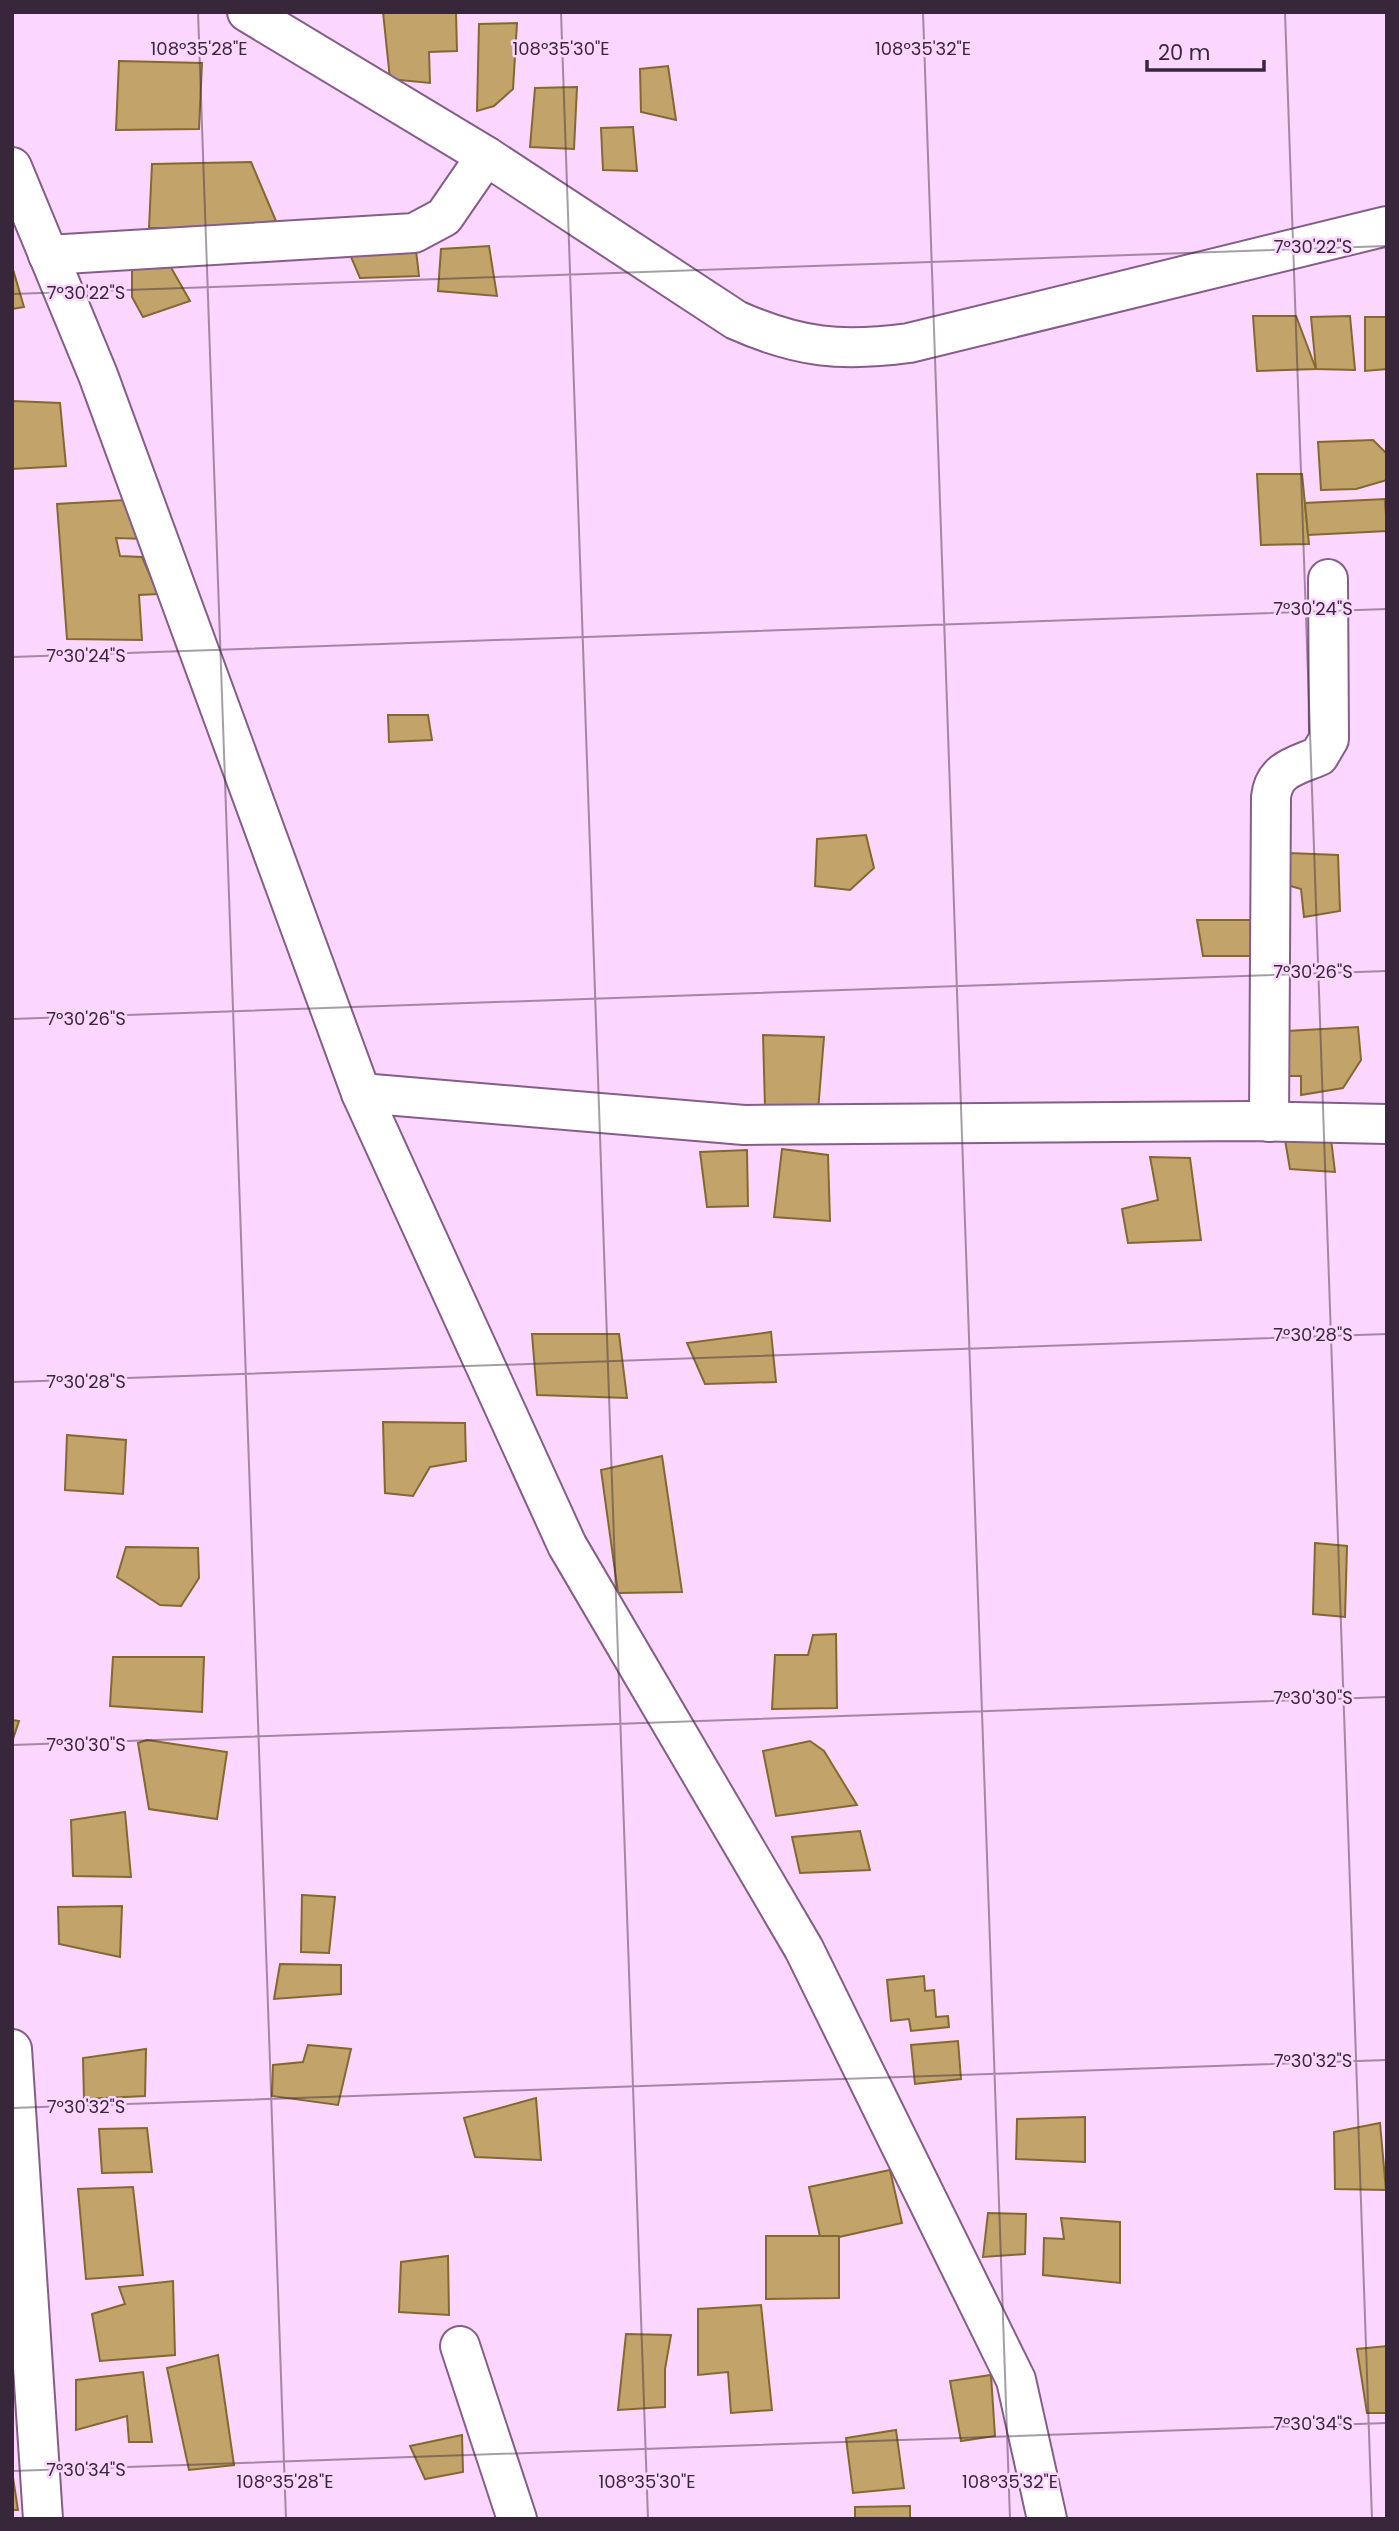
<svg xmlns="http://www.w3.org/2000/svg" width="1399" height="2531" font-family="Poppins,sans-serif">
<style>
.building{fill:#c2a46b;stroke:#846830;stroke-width:2}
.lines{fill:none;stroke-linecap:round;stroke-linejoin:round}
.minor-casing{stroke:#855d89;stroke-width:42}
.tertiary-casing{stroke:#855d89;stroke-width:42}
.minor{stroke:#fff;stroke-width:38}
.tertiary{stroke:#fff;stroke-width:38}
.ticks{fill:none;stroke:#38273a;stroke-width:2;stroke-opacity:0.45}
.ticks-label{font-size:18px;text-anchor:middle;fill:#38273a;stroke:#fbd6fe;stroke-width:5;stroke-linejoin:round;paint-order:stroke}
</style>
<rect width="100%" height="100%" fill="#fbd6fe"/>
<!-- building -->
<g class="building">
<path d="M383,12H456L457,51L429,52L430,83L390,79Z"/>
<path d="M517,23L513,89L494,106L477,111L479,24Z"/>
<path d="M119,61L202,63L199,129L116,130Z"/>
<path d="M668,66L676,120L641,112L640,69Z"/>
<path d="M577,87L574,149L530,147L535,88Z"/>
<path d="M633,127L637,171L603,170L601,128Z"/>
<path d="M251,162L276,221L220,228H149L152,164Z"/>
<path d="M414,233L419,276L360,278L343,238Z"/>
<path d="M489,246L497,296L438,291L441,249Z"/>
<path d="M169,264L190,301L143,317L132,297V267Z"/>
<path d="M12,266L24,307L12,309Z"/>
<path d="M1253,316H1296L1316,369L1257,371Z"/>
<path d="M1350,316L1355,370L1316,369L1311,317Z"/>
<path d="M1365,317H1387V369L1365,371Z"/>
<path d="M12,401L60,403L66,466L12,469Z"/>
<path d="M1373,440L1387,454V480L1356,489L1321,490L1318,442Z"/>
<path d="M1257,474H1302L1309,544L1261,545Z"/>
<path d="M143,499L146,539L116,538L120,556L142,557L158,594L139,595L142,640L67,639L57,504Z"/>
<path d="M1385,499L1387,531L1308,535L1305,503Z"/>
<path d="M388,715H428L432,740L389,742Z"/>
<path d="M866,835L874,868L850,890L815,886L817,839Z"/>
<path d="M1288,853L1338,855L1340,911L1304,917L1301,889L1287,885Z"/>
<path d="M1197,920H1250L1251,956H1203Z"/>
<path d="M1358,1027L1361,1060L1343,1088L1301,1095V1076H1283L1287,1031Z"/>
<path d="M763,1035L824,1037L818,1111L765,1107Z"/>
<path d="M1331,1139L1335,1172L1290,1169L1285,1140Z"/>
<path d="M782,1149L828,1155L830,1221L774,1217Z"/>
<path d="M747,1150L748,1206L707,1207L700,1152Z"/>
<path d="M1150,1157L1190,1158L1201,1240L1128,1243L1122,1209L1158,1200Z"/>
<path d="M771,1332L776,1382L705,1384L687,1343Z"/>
<path d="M532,1334H619L627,1398L537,1395Z"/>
<path d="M383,1422L465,1423L466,1461L430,1467L413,1496L385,1493Z"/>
<path d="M67,1435L126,1440L123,1494L65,1490Z"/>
<path d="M662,1456L682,1592L618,1593L601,1470Z"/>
<path d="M1315,1543L1347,1546L1345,1617L1313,1614Z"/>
<path d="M126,1547L198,1548L199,1578L181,1606L160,1605L117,1577Z"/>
<path d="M836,1634L837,1708L772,1709L775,1655H808L813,1635Z"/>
<path d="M113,1657H204L202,1712L110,1706Z"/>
<path d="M12,1720L19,1721L12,1742Z"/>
<path d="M147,1740L227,1752L217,1819L149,1809L138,1743Z"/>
<path d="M810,1741L824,1751L857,1805L776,1816L763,1751Z"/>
<path d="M125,1812L131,1877L73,1876L71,1820Z"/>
<path d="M860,1831L870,1870L800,1873L792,1837Z"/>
<path d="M302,1895L335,1897L329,1953L301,1952Z"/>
<path d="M122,1906L120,1957L59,1944L58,1907Z"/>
<path d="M280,1964L341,1965V1994L274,1999Z"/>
<path d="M924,1976L925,1991L934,1990L936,2017L948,2016L949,2027L911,2031L909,2019L891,2021L887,1980Z"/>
<path d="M958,2041L961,2079L915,2084L911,2045Z"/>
<path d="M308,2045L351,2049L338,2105L272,2096L273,2065L303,2062Z"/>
<path d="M146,2049L145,2096L84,2099L83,2058Z"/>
<path d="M536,2098L541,2160L475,2157L464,2118Z"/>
<path d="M1085,2117V2162L1016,2159L1017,2119Z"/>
<path d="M1380,2123L1386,2190L1335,2189L1334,2132Z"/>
<path d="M147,2128L152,2172L102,2173L99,2129Z"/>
<path d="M890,2170L902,2223L821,2241L809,2187Z"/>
<path d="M133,2187L143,2275L86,2279L78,2189Z"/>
<path d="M988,2213L1026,2214L1025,2254L983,2257Z"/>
<path d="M1061,2218L1120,2222V2283L1043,2275L1044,2238L1064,2239Z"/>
<path d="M766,2236H839V2298L766,2299Z"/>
<path d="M448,2256L449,2315L399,2312L401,2262Z"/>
<path d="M173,2281L175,2355L100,2361L92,2314L125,2304L119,2287Z"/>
<path d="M761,2305L772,2410L731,2413L728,2372L698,2375V2309Z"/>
<path d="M626,2334L671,2335L665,2369V2407L618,2410Z"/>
<path d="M1387,2346V2413H1367L1357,2349Z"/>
<path d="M218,2355L234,2465L189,2470L167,2368Z"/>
<path d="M143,2372L152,2442H129L127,2416L76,2430V2380Z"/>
<path d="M991,2375L995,2436L961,2441L950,2381Z"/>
<path d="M896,2430L904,2488L853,2493L846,2438Z"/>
<path d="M462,2435L463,2472L425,2479L410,2446Z"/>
<path d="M12,2471L18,2510H12Z"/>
<path d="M910,2506V2519H855V2507Z"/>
</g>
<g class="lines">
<!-- minor casing -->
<g class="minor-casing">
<g id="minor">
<path d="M247,12L486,156L736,320C799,348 841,352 909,343L1387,226"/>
<path d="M48,255L414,233L444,217L486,156"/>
<path d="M361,1093L744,1125L1250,1121L1387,1124"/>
<path d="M1269,1122L1271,797C1274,769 1296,766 1319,756L1329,739L1328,579"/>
<path d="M12,2049L43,2519"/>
<path d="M460,2346L517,2519"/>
</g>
</g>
<!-- tertiary casing -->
<g class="tertiary-casing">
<path id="tertiary" d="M12,167L98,375L361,1093L567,1545L804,1949L1016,2380L1047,2519"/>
</g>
<!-- minor -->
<use href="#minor" class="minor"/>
<!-- tertiary -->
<use href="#tertiary" class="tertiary"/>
</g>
<!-- ticks -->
<path class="ticks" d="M198,12L286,2519M561,12L648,2519M923,12L1010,2519M1285,12L1372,2519M12,294L1387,246M12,657L1387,609M12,1019L1387,971M12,1382L1387,1334M12,1745L1387,1697M12,2108L1387,2060M12,2471L1387,2423"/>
<g class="ticks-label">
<text x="199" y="55">108°35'28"E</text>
<text x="561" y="55">108°35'30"E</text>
<text x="923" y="55">108°35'32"E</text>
<text x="1313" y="253">7°30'22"S</text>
<text x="86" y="299">7°30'22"S</text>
<text x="1313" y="615">7°30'24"S</text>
<text x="86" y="662">7°30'24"S</text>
<text x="1313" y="978">7°30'26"S</text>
<text x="86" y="1025">7°30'26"S</text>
<text x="1313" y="1341">7°30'28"S</text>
<text x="86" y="1388">7°30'28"S</text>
<text x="1313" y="1704">7°30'30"S</text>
<text x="86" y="1751">7°30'30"S</text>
<text x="1313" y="2067">7°30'32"S</text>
<text x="86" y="2113">7°30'32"S</text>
<text x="1313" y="2430">7°30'34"S</text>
<text x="86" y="2476">7°30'34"S</text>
<text x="285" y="2488">108°35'28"E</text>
<text x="647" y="2488">108°35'30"E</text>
<text x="1010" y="2488">108°35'32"E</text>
</g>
<!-- border -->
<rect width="1399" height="2531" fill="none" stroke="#38273a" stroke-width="28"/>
<!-- scale -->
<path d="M1147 60v10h117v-10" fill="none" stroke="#38273a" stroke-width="3.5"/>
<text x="1158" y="60" font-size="21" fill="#38273a" stroke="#fbd6fe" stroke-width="5" paint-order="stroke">20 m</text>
</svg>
